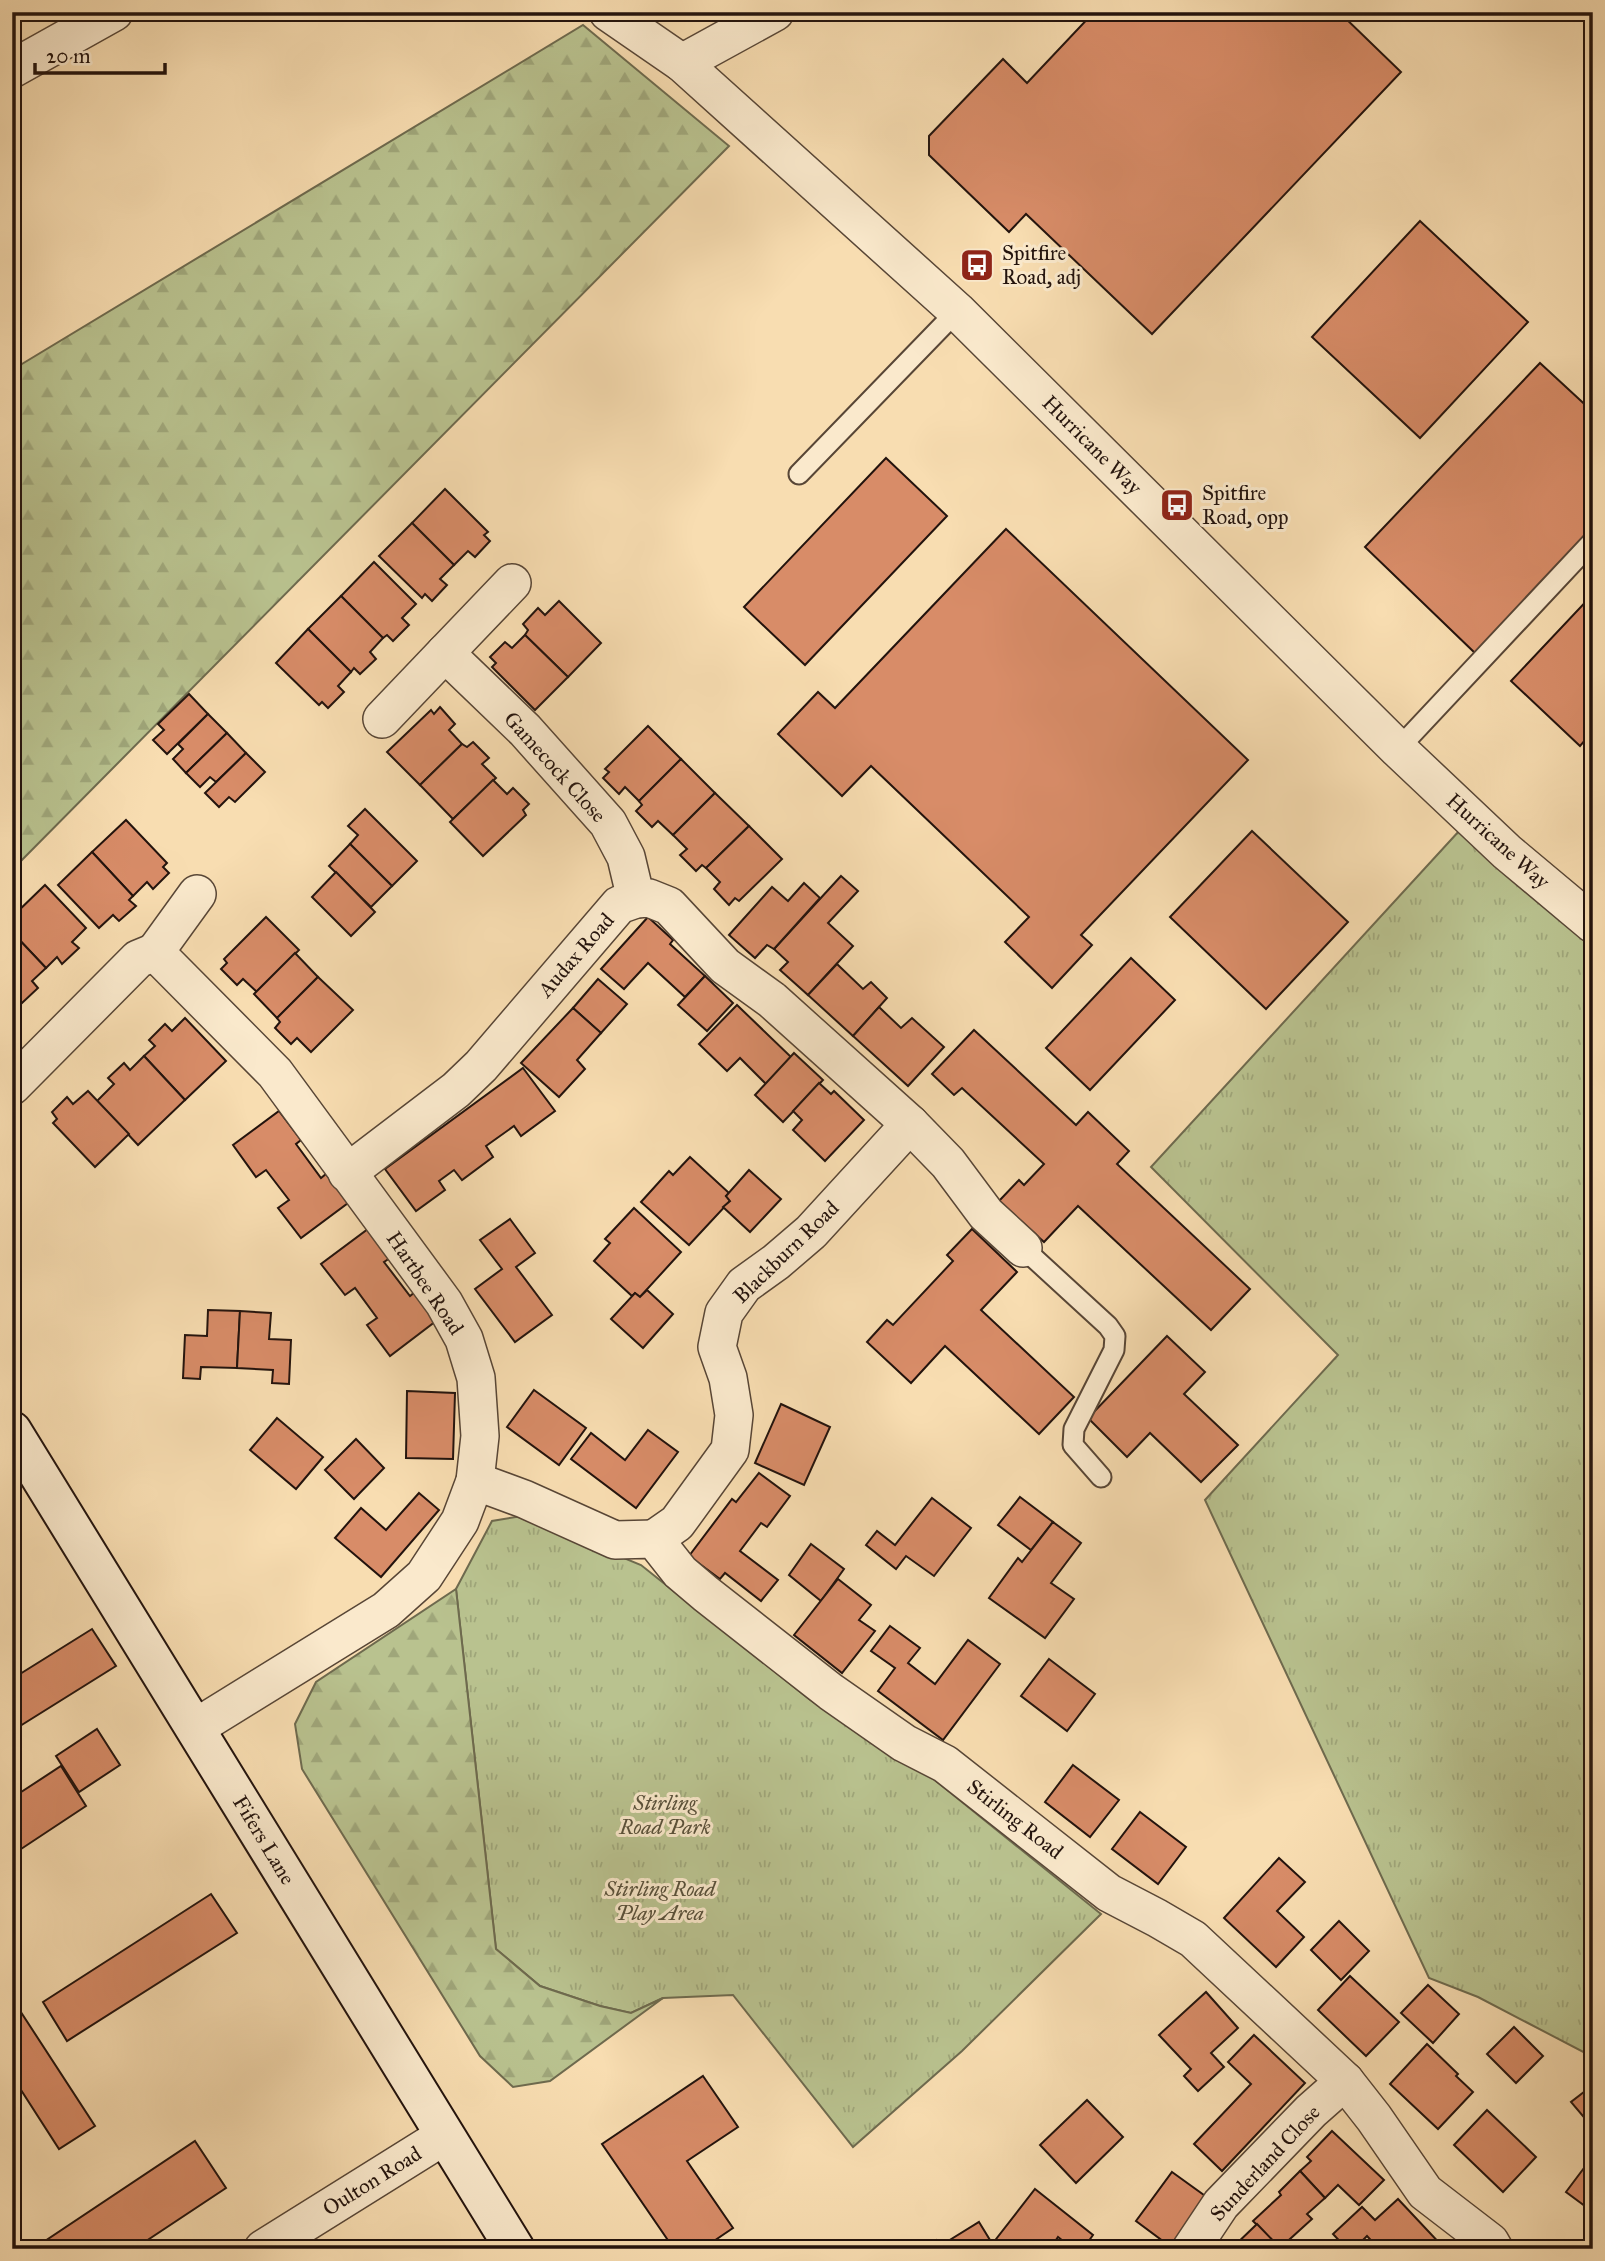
<svg xmlns="http://www.w3.org/2000/svg" width="1605" height="2261" font-family="'IM FELL Great Primer',serif">
<style>
.grass{fill:url(#grass-tufts);stroke:#6e6a4e;stroke-width:2}
.forest{fill:url(#forest-firs);stroke:#6e6a4e;stroke-width:2}
.building{fill:#d88c68;stroke:#23130d;stroke-width:2}
.lines{fill:none;stroke-linecap:round;stroke-linejoin:round}
.lane-casing{stroke:#584636;stroke-width:23}
.street-casing{stroke:#584636;stroke-width:40}
.secondary-casing{stroke:#23130d;stroke-width:42}
.lane{stroke:#fae9cc;stroke-width:19}
.street{stroke:#fae9cc;stroke-width:37}
.secondary{stroke:#fae9cc;stroke-width:38}
.labels{text-anchor:middle;stroke-width:6;stroke-linejoin:round;paint-order:stroke}
.poi-label{font-size:21px;fill:#23130d;stroke:#fae9cc;text-anchor:start}
.street-label{font-size:21px;fill:#23130d;stroke:#fae9cc}
.park-label{font-size:21px;font-style:italic;fill:#58503a;stroke:#fae9cc}
</style>
<defs>
<pattern id="grass-tufts" width="24" height="20" patternUnits="userSpaceOnUse" patternTransform="scale(1.75)"><rect width="24" height="20" fill="#b9c28f"/><path d="M3 7l-1-3M5 7V3M7 7l1-3M15 17l-1-3M17 17v-4M19 17l1-3" fill="none" stroke="#9fa67a"/></pattern>
<pattern id="forest-firs" width="22" height="20" patternUnits="userSpaceOnUse" patternTransform="scale(1.75)"><rect width="22" height="20" fill="#b9c28f"/><path d="M5 1l3.5 6h-7zM16 11l3.5 6h-7z" fill="#9fa67a"/></pattern>
</defs>
<rect width="100%" height="100%" fill="#f8ddb1"/>
<filter id="stains"><feTurbulence type="fractalNoise" baseFrequency=".00286" numOctaves="4"/><feColorMatrix values="0 0 0 0 .2 0 0 0 0 .09 0 0 0 0 .02 0 0 0 .5 -.17"/></filter>
<radialGradient id="worn" r=".72"><stop offset=".6" stop-color="#630" stop-opacity="0"/><stop offset="1" stop-color="#630" stop-opacity=".3"/></radialGradient>
<!-- grass -->
<g class="grass">
<path d="M1471,818L1593,924V2057L1478,1997L1429,1978L1205,1500L1338,1355L1151,1167Z"/>
<path d="M522,1516L641,1565L809,1699L885,1751L931,1777L1101,1914L962,2051L853,2147L733,1995L663,1998L631,2013L600,2006L540,1986L496,1949L456,1589L492,1521Z"/>
</g>
<!-- forest -->
<g class="forest">
<path d="M583,25L729,146L12,870V370Z"/>
<path d="M456,1589L496,1949L540,1986L600,2006L631,2013L663,1998L550,2081L513,2087L480,2056L302,1769L295,1724L316,1682Z"/>
</g>
<!-- building -->
<g class="building">
<path d="M1094,12H1339L1401,72L1152,334L1026,214L1009,232L929,155V136L1003,59L1027,83Z"/>
<path d="M1420,221L1528,322L1420,438L1312,337Z"/>
<path d="M1540,363L1593,412V528L1476,654L1365,547Z"/>
<path d="M886,458L947,516L805,665L744,607Z"/>
<path d="M445,489L488,532L484,535L490,541L475,557L468,551L454,565L412,523Z"/>
<path d="M412,523L454,565L440,579L447,585L432,601L425,594L422,598L379,556Z"/>
<path d="M1006,529L1248,760L1081,935L1092,945L1052,988L1005,942L1029,917L871,766L842,796L778,734L818,692L835,708Z"/>
<path d="M374,562L416,604L402,618L409,625L393,641L387,635L383,638L341,596Z"/>
<path d="M1593,594V731L1580,746L1511,681Z"/>
<path d="M341,596L383,638L370,652L376,659L360,674L354,668L351,672L308,629Z"/>
<path d="M559,601L601,643L568,677L525,635L528,630L523,624L538,608L545,615Z"/>
<path d="M308,629L351,672L338,686L344,692L328,708L322,702L319,705L276,663Z"/>
<path d="M525,635L568,677L535,710L492,667L496,663L490,657L505,642L512,648Z"/>
<path d="M189,694L208,714L167,754L153,740L164,730L158,724Z"/>
<path d="M440,707L455,724L449,730L462,744L420,785L387,752L431,710L434,714Z"/>
<path d="M208,714L227,733L186,773L173,759L183,749L178,744Z"/>
<path d="M648,726L681,759L639,801L625,787L619,794L603,778L609,772L605,769Z"/>
<path d="M227,733L246,753L216,782L210,777L200,787L186,773Z"/>
<path d="M473,742L489,758L482,764L496,778L453,819L420,785L462,744L467,747Z"/>
<path d="M246,753L265,772L235,802L229,797L219,807L205,793Z"/>
<path d="M681,759L715,793L673,835L658,821L652,827L636,811L642,805L639,801Z"/>
<path d="M493,780L507,794L513,788L529,804L523,810L526,815L483,856L450,822Z"/>
<path d="M715,793L749,826L706,868L702,865L696,871L680,855L687,849L673,835Z"/>
<path d="M365,809L417,861L392,886L350,844L358,835L348,826Z"/>
<path d="M126,820L167,863L163,867L169,873L153,889L147,882L133,896L92,852Z"/>
<path d="M749,826L782,859L739,901L735,898L729,905L714,889L720,882L706,868Z"/>
<path d="M1252,831L1348,922L1266,1009L1170,917Z"/>
<path d="M350,844L392,886L371,907L329,866Z"/>
<path d="M92,852L133,896L129,900L136,906L119,921L113,915L99,928L58,885Z"/>
<path d="M336,872L375,912L351,936L312,897Z"/>
<path d="M841,876L858,891L828,923L853,946L808,995L780,970L788,962L774,949Z"/>
<path d="M804,883L820,898L774,949L767,945L755,958L729,935L772,887L788,901Z"/>
<path d="M45,885L86,928L72,942L79,948L62,964L57,957L46,968L12,932V917Z"/>
<path d="M266,917L299,950L257,992L243,979L237,985L221,969L227,963L224,959Z"/>
<path d="M648,917L673,940L670,944L705,976L685,997L648,963L624,989L601,969Z"/>
<path d="M12,932L46,968L32,981L38,988L22,1003L17,996L12,1000Z"/>
<path d="M295,953L318,977L277,1018L254,994Z"/>
<path d="M1131,958L1175,1000L1090,1090L1046,1048Z"/>
<path d="M837,964L863,989L871,982L887,998L853,1036L808,995Z"/>
<path d="M705,976L733,1003L707,1031L678,1005Z"/>
<path d="M318,977L353,1010L311,1052L297,1038L291,1044L275,1028L280,1022L277,1018Z"/>
<path d="M598,979L627,1004L601,1033L573,1008Z"/>
<path d="M737,1005L791,1057L766,1084L740,1058L727,1071L699,1044Z"/>
<path d="M879,1007L901,1028L912,1018L944,1047L908,1086L853,1036Z"/>
<path d="M573,1008L601,1033L577,1060L585,1069L559,1097L521,1063Z"/>
<path d="M185,1018L226,1061L185,1100L144,1056L155,1046L149,1040L165,1024L172,1031Z"/>
<path d="M974,1030L1076,1125L1088,1112L1129,1151L1117,1164L1250,1289L1211,1330L1078,1206L1044,1242L999,1201L1019,1180L1024,1185L1044,1164L962,1088L954,1095L932,1074Z"/>
<path d="M794,1053L823,1080L783,1122L755,1095Z"/>
<path d="M144,1056L185,1100L138,1145L97,1101L114,1084L108,1078L124,1063L130,1070Z"/>
<path d="M523,1068L555,1111L521,1136L514,1126L486,1146L493,1157L462,1180L454,1170L439,1181L445,1190L416,1211L385,1169Z"/>
<path d="M819,1083L831,1094L834,1091L864,1120L825,1161L793,1130L802,1120L793,1111Z"/>
<path d="M88,1091L129,1134L95,1167L53,1123L57,1119L52,1112L67,1097L73,1104Z"/>
<path d="M279,1111L301,1140L296,1144L321,1178L326,1174L348,1203L301,1238L278,1208L289,1200L266,1170L256,1177L233,1145Z"/>
<path d="M690,1157L729,1193L726,1196L730,1201L689,1245L641,1202L669,1171L673,1175Z"/>
<path d="M749,1170L781,1199L750,1232L723,1207L730,1201L726,1196Z"/>
<path d="M634,1208L681,1252L640,1297L635,1293L632,1296L594,1261L610,1243L605,1239Z"/>
<path d="M510,1219L535,1253L516,1267L552,1315L515,1342L475,1289L502,1269L480,1240Z"/>
<path d="M368,1229L390,1258L384,1262L410,1296L415,1292L436,1321L390,1356L367,1325L377,1318L355,1288L345,1295L321,1264Z"/>
<path d="M972,1229L1017,1272L981,1310L1074,1397L1039,1434L945,1346L911,1383L867,1342L887,1320L893,1325L953,1261L947,1255Z"/>
<path d="M647,1290L673,1314L643,1348L611,1319L635,1293L640,1297Z"/>
<path d="M208,1310L240,1311L237,1368L201,1367L200,1379L183,1378L185,1335L207,1336Z"/>
<path d="M240,1311L271,1313L269,1339L291,1340L289,1384L272,1383L273,1370L237,1368Z"/>
<path d="M1167,1336L1205,1372L1184,1394L1238,1445L1201,1482L1150,1433L1127,1457L1088,1418Z"/>
<path d="M534,1390L586,1428L559,1465L507,1427Z"/>
<path d="M407,1391L455,1393L453,1459L406,1458Z"/>
<path d="M781,1404L830,1427L804,1485L755,1463Z"/>
<path d="M277,1418L323,1457L296,1489L250,1450Z"/>
<path d="M648,1430L678,1452L636,1508L571,1459L591,1433L625,1460Z"/>
<path d="M356,1439L384,1468L354,1499L325,1470Z"/>
<path d="M759,1473L790,1496L767,1527L761,1523L740,1551L778,1580L761,1601L725,1573L720,1579L689,1556L732,1499L736,1502Z"/>
<path d="M419,1493L439,1510L381,1577L335,1538L361,1508L386,1530Z"/>
<path d="M1020,1497L1053,1522L1031,1550L998,1525Z"/>
<path d="M932,1498L971,1528L934,1576L906,1556L896,1569L866,1545L877,1531L895,1545Z"/>
<path d="M1053,1522L1081,1543L1051,1583L1074,1599L1045,1638L989,1598L1018,1558L1022,1562Z"/>
<path d="M811,1544L844,1569L821,1601L789,1575Z"/>
<path d="M838,1579L871,1605L859,1620L875,1631L842,1673L794,1635Z"/>
<path d="M890,1626L920,1648L908,1663L935,1684L968,1640L1000,1664L943,1740L878,1691L895,1668L871,1651Z"/>
<path d="M92,1629L116,1666L12,1731V1679Z"/>
<path d="M1049,1659L1095,1694L1067,1731L1021,1696Z"/>
<path d="M97,1729L120,1765L79,1792L56,1756Z"/>
<path d="M1073,1765L1119,1800L1090,1837L1045,1802Z"/>
<path d="M61,1766L86,1806L12,1855V1798Z"/>
<path d="M1140,1812L1186,1847L1158,1884L1112,1849Z"/>
<path d="M1279,1858L1305,1882L1277,1911L1304,1937L1276,1967L1224,1918Z"/>
<path d="M211,1894L237,1933L67,2041L43,2002Z"/>
<path d="M1339,1921L1369,1951L1341,1980L1311,1950Z"/>
<path d="M1350,1976L1399,2022L1366,2056L1318,2010Z"/>
<path d="M1428,1985L1459,2014L1433,2043L1401,2013Z"/>
<path d="M1206,1992L1238,2028L1211,2053L1224,2067L1198,2091L1184,2076L1191,2069L1159,2035Z"/>
<path d="M15,2003L95,2126L59,2149L12,2076V2005Z"/>
<path d="M1514,2027L1543,2056L1516,2083L1487,2054Z"/>
<path d="M1254,2035L1305,2083L1222,2171L1194,2144L1251,2084L1228,2062Z"/>
<path d="M1427,2044L1458,2074L1456,2076L1473,2092L1438,2129L1390,2084Z"/>
<path d="M703,2076L738,2127L687,2161L733,2228L702,2249H674L602,2144Z"/>
<path d="M1593,2085V2128L1571,2102Z"/>
<path d="M1087,2100L1123,2137L1076,2183L1040,2145Z"/>
<path d="M1487,2110L1536,2157L1503,2192L1454,2145Z"/>
<path d="M1332,2131L1384,2180L1359,2205L1338,2185L1325,2198L1300,2171L1311,2161L1307,2157Z"/>
<path d="M195,2141L226,2188L134,2249H33Z"/>
<path d="M1593,2156V2212L1566,2192Z"/>
<path d="M1300,2171L1325,2198L1307,2214L1312,2219L1280,2248L1253,2221L1281,2195L1279,2192Z"/>
<path d="M1172,2172L1208,2198L1171,2247L1136,2221Z"/>
<path d="M1035,2189L1093,2235L1083,2249H1073L1058,2237L1050,2249H1001L993,2243Z"/>
<path d="M1398,2199L1445,2249H1379L1367,2236L1354,2249H1347L1333,2234L1362,2207L1375,2220Z"/>
<path d="M979,2222L993,2245L986,2249H922L936,2240L940,2246Z"/>
<path d="M1257,2224L1281,2249H1231Z"/>
</g>
<g class="lines">
<!-- lane casing -->
<g class="lane-casing">
<g id="lane">
<path d="M799,474L957,311"/>
<path d="M1398,749L1593,541"/>
<path d="M1023,1248L1108,1326L1115,1336L1114,1350L1074,1429L1073,1445L1101,1477"/>
</g>
</g>
<!-- street casing -->
<g class="street-casing">
<g id="street">
<path d="M608,12L682,63L957,311L1398,749L1507,852L1593,924"/>
<path d="M682,63L775,12"/>
<path d="M12,69L114,12"/>
<path d="M512,583L445,653L525,730L608,823L626,857L636,899"/>
<path d="M382,719L445,653"/>
<path d="M12,1086L138,959L155,952"/>
<path d="M347,1173L456,1090L481,1066L619,905L636,899L649,898L669,906L725,966L772,1000L910,1124L948,1163L986,1214L1023,1248"/>
<path d="M475,1481L524,1499L615,1540L654,1539L680,1572L706,1594L831,1692L904,1743L945,1764L1109,1893L1157,1918L1193,1939L1345,2081L1374,2118L1425,2192L1490,2242L1494,2249"/>
<path d="M654,1539L677,1523L730,1450L734,1415L728,1378L717,1347L724,1313L744,1285L776,1262L811,1232L910,1124"/>
<path d="M195,1728L386,1610L424,1576L460,1521L475,1481L480,1436L476,1378L464,1339L444,1303L275,1073L155,952L197,894"/>
<path d="M263,2249L444,2136"/>
<path d="M1191,2249L1221,2204L1311,2111L1345,2081"/>
</g>
</g>
<!-- secondary casing -->
<g class="secondary-casing">
<path id="secondary" d="M12,1431L515,2249"/>
</g>
<!-- lane -->
<use href="#lane" class="lane"/>
<!-- street -->
<use href="#street" class="street"/>
<!-- secondary -->
<use href="#secondary" class="secondary"/>
</g>
<!-- icons -->
<defs>
<g id="bus-square" transform="scale(1.75)"><rect x="-9" y="-9" width="18" height="18" rx="4" fill="#8f2418" stroke="#fae9cc"/><path d="M-5-6H5V4H4V6H2V4H-2V6H-4V4H-5ZM-3.5-4V0h7V-4ZM-3.5 1.2v1.5H-2V1.2ZM2 1.2v1.5H3.5V1.2Z" fill="#fff"/></g>
</defs>
<g fill-rule="evenodd">
<use href="#bus-square" x="977" y="265"/>
<use href="#bus-square" x="1177" y="505"/>
</g>
<g class="labels">
<!-- poi labels -->
<g class="poi-label">
<text x="1002" y="260">Spitfire<tspan x="1002" dy="24">Road, adj</tspan></text>
<text x="1202" y="500">Spitfire<tspan x="1202" dy="24">Road, opp</tspan></text>
</g>
<!-- street labels -->
<g class="street-label">
<text transform="translate(1092 445) rotate(45)" y="7">Hurricane Way</text>
<text transform="translate(555 767) rotate(48)" y="7">Gamecock Close</text>
<text transform="translate(1498 841) rotate(42)" y="7">Hurricane Way</text>
<text transform="translate(576 955) rotate(-49)" y="7">Audax Road</text>
<text transform="translate(786 1252) rotate(-44)" y="7">Blackburn Road</text>
<text transform="translate(425 1283) rotate(56)" y="7">Hartbee Road</text>
<text transform="translate(1015 1819) rotate(38)" y="7">Stirling Road</text>
<text transform="translate(264 1840) rotate(59)" y="7">Fifers Lane</text>
<text transform="translate(1265 2163) rotate(-47)" y="7">Sunderland Close</text>
<text transform="translate(372 2181) rotate(-32)" y="7">Oulton Road</text>
</g>
<!-- park labels -->
<g class="park-label">
<text x="665" y="1810">Stirling<tspan x="665" dy="24">Road Park</tspan></text>
<text x="660" y="1896">Stirling Road<tspan x="660" dy="24">Play Area</tspan></text>
</g>
</g>
<!-- margin -->
<rect width="1605" height="2261" fill="none" stroke="#f8ddb1" stroke-width="42"/>
<rect x="14" y="14" width="1577" height="2233" fill="none" stroke="#23130d" stroke-width="3.5"/>
<rect x="21" y="21" width="1563" height="2219" fill="none" stroke="#23130d" stroke-width="2"/>
<!-- scale -->
<path d="M35 63v10h130v-10" fill="none" stroke="#23130d" stroke-width="3.5"/>
<text x="46" y="63" font-size="21" fill="#23130d" stroke="#fae9cc" stroke-width="5" paint-order="stroke">20 m</text>
<rect width="100%" height="100%" filter="url(#stains)"/>
<rect width="100%" height="100%" fill="url(#worn)"/>
</svg>
